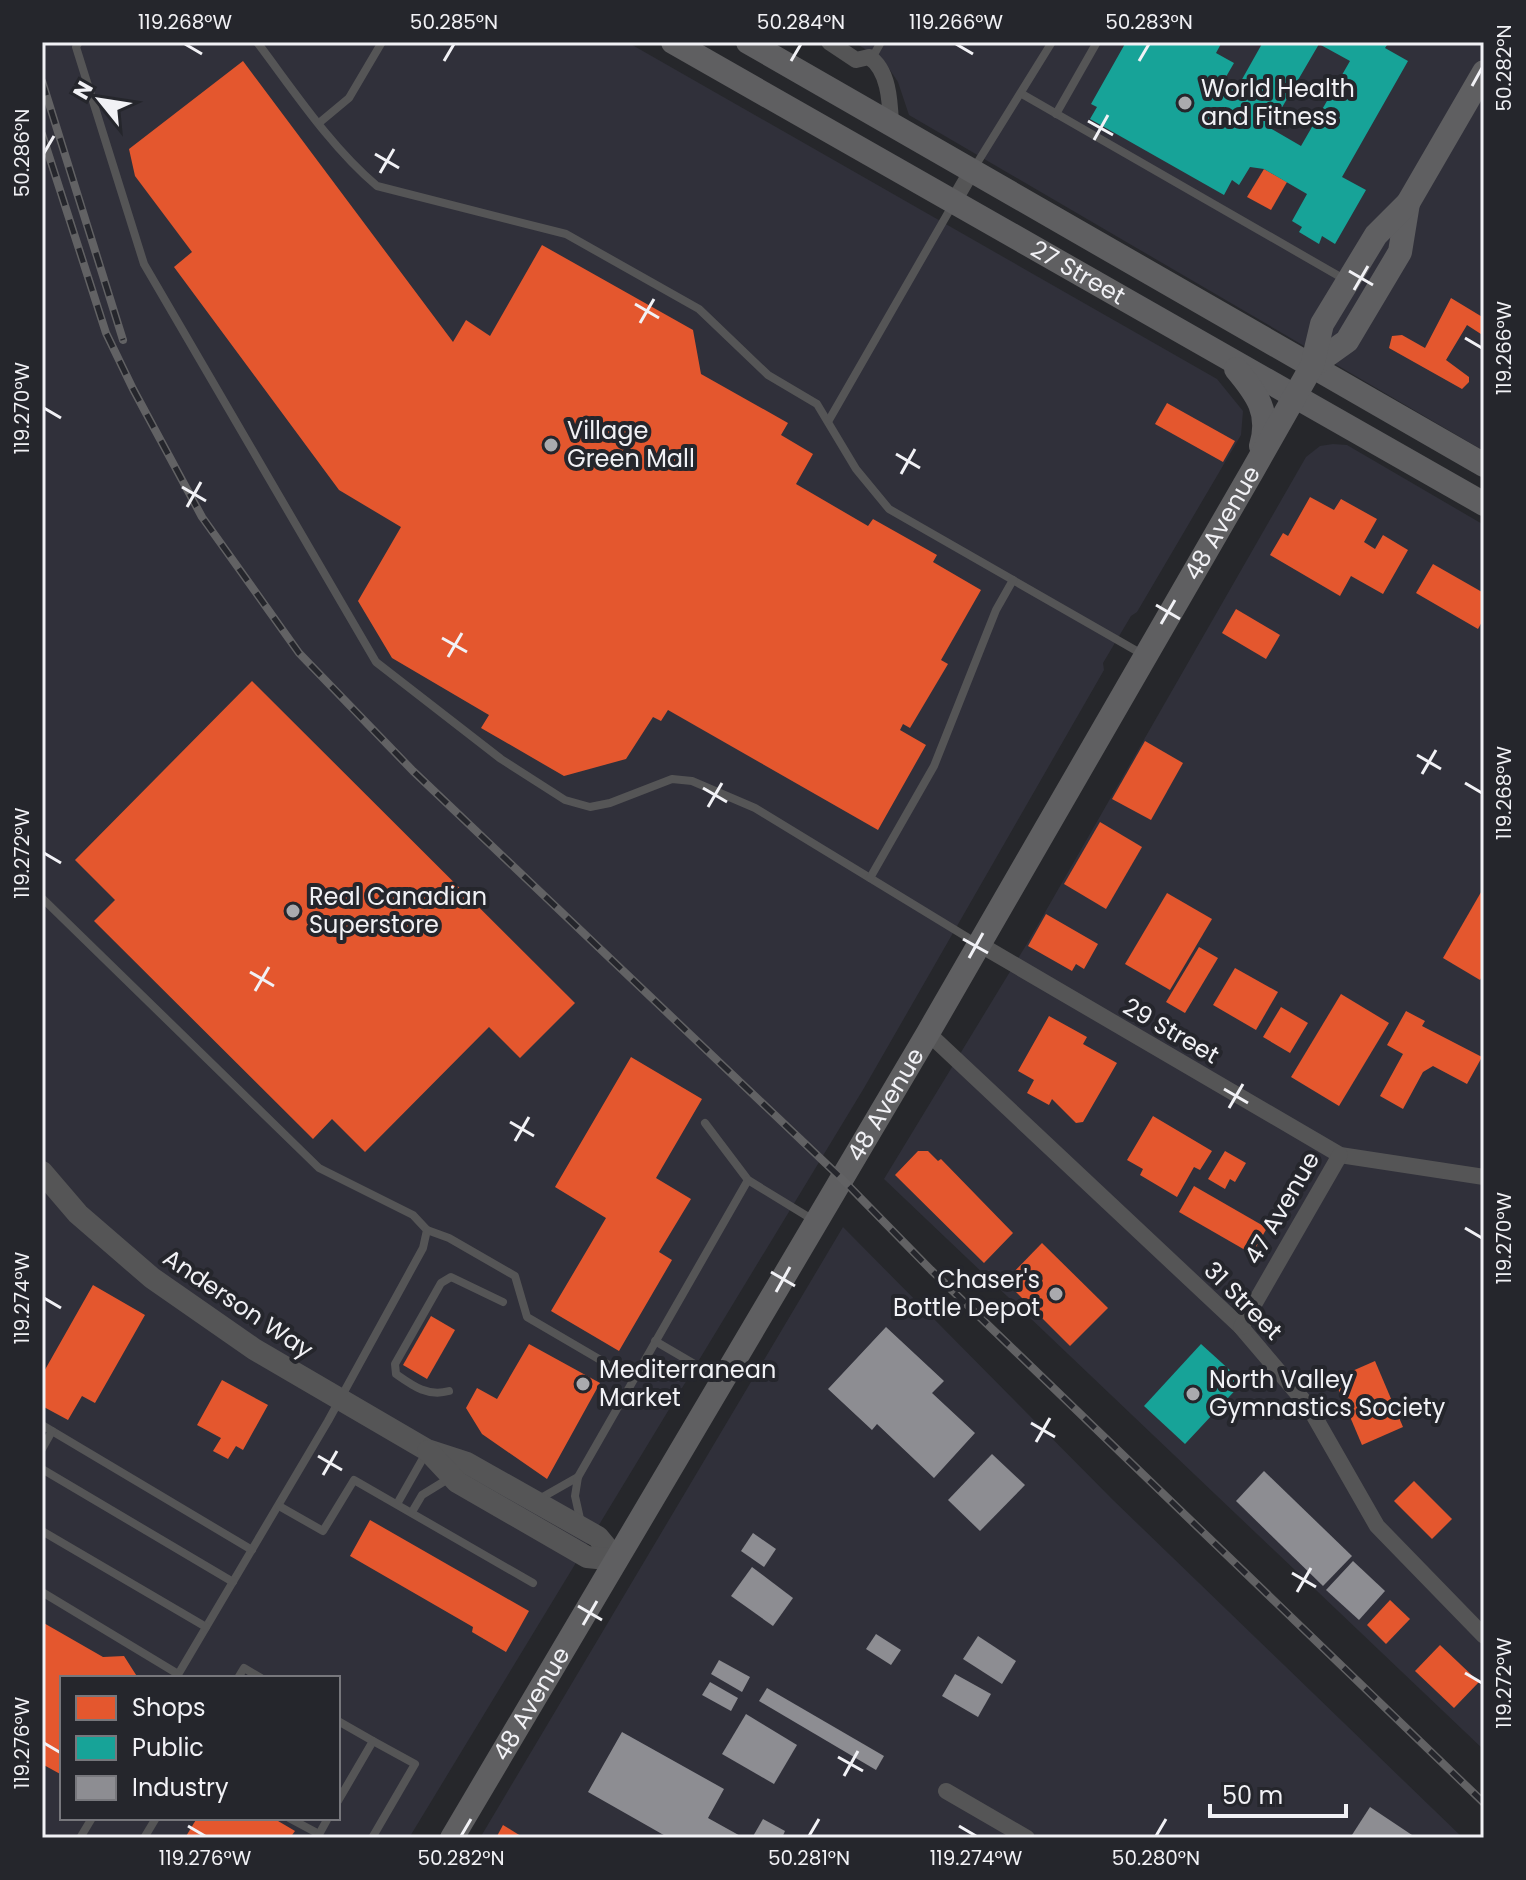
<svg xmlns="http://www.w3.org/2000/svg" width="1526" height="1880" font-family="Poppins,sans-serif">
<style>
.built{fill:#30303a;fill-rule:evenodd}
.shops{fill:#e4572e}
.public{fill:#17a398;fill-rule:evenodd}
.industry{fill:#8d8d92}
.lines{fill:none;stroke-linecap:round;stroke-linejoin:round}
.service{stroke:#555556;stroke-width:8}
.minor{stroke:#555556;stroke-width:16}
.tertiary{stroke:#555556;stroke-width:22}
.secondary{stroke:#5f5f61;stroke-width:24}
.rail-casing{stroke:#626264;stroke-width:8}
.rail{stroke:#25262c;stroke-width:5;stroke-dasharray:15;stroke-linecap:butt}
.ticks{fill:none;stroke:#f1f1f5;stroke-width:3}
.poi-dot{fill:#aaaaae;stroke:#25262c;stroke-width:3}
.labels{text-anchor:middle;stroke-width:8;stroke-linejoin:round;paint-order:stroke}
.poi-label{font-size:24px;fill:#f1f1f5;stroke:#25262c;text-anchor:start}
.street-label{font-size:24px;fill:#f1f1f5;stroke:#25262c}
.neatline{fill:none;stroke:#f1f1f5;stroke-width:3}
.ticks-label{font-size:20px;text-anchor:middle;fill:#f1f1f5}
</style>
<rect width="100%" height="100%" fill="#26272b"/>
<!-- built -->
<g class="built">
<path d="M42,42H627L1217,379L1243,411L1241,435L1137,612L1131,616L1103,663L1104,670L864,1088L409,1838H42ZM62,1678H338V1818H62Z"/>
<path d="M854,42H1484V451L909,115L898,82L884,61Z"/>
<path d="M1333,444L1347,445L1484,525V1750L884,1179L1028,942L1306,457L1320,446Z"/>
<path d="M843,1227L1113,1500L1463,1838H480Z"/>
</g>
<!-- shops -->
<g class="shops">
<path d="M243,61L453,342L466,320L490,336L542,245L693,330L701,374L788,423L781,435L813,454L796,484L868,526L873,519L937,555L933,562L981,590L941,660L948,664L910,728L903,724L900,730L926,745L878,830L668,710L661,721L653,717L626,759L564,776L481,728L489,715L392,658L358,601L401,527L339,490L174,267L192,252L135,176L129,149Z"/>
<path d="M1264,169L1287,182L1271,210L1247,197Z"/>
<path d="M1451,298L1484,318V336L1467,325L1446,360L1469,377V382L1462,389L1389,348L1392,336L1402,335L1425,348Z"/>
<path d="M1167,403L1235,441L1223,462L1155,424Z"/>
<path d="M1310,497L1334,510L1341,499L1377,519L1364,542L1375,549L1383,535L1408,550L1383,594L1351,576L1340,596L1270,555L1283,533L1288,536Z"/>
<path d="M1433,564L1482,592L1484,588V618L1478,629L1416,593Z"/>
<path d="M1236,609L1280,635L1266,659L1222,633Z"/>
<path d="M252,681L575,1003L520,1058L489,1027L365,1152L332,1119L313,1139L94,921L115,900L75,860Z"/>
<path d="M1145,741L1183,763L1151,820L1112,799Z"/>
<path d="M1100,822L1142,847L1106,909L1064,884Z"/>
<path d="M1484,887V973L1480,980L1443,958Z"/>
<path d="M1167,893L1212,919L1170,990L1125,964Z"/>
<path d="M1046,914L1098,944L1084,969L1076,964L1072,971L1028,946Z"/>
<path d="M1199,947L1218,958L1185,1013L1166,1002Z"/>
<path d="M1235,968L1278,992L1256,1030L1213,1005Z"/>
<path d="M1341,994L1389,1023L1339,1106L1291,1077Z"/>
<path d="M1281,1007L1308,1023L1290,1053L1263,1037Z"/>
<path d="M1406,1011L1425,1021L1422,1026L1482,1057L1467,1084L1433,1066L1423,1072L1403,1109L1380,1096L1403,1054L1387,1045Z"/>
<path d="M1049,1016L1087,1037L1083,1044L1117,1063L1083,1122L1076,1123L1052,1099L1049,1105L1027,1093L1034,1080L1018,1071Z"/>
<path d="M631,1057L702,1099L656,1178L691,1199L659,1252L672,1260L619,1351L551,1311L606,1218L555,1187Z"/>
<path d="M1153,1116L1212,1151L1200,1170L1194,1167L1177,1197L1140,1175L1143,1169L1127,1160Z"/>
<path d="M918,1151H928L938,1161L941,1159L1013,1233L984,1263L895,1175Z"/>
<path d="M1225,1151L1246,1163L1235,1182L1230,1179L1225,1189L1208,1179Z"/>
<path d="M1194,1186L1267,1228L1252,1254L1179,1212Z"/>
<path d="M1042,1243L1108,1308L1070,1346L1005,1281Z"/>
<path d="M93,1285L145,1315L95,1403L82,1396L68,1420L42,1406V1375Z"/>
<path d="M431,1316L455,1330L427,1379L403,1365Z"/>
<path d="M529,1344L600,1383L547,1479L482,1434L466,1408L477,1388L497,1399Z"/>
<path d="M1375,1361L1403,1427L1362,1445L1334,1379Z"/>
<path d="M222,1380L268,1405L243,1450L236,1446L228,1459L213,1451L221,1438L197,1425Z"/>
<path d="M1414,1481L1452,1519L1432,1539L1394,1501Z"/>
<path d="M370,1520L529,1611L506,1652L472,1632L473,1627L350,1556Z"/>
<path d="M1390,1600L1410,1619L1386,1644L1367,1625Z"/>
<path d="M42,1622L103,1657L124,1656L138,1678H62V1775L42,1764Z"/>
<path d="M1440,1645L1479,1682L1454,1708L1415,1671Z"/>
<path d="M197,1818H273L295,1831L290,1838H185Z"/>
<path d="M503,1825L524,1838H496Z"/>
</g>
<!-- public -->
<g class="public">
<path d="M1126,42H1222L1216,53L1234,63L1223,82L1236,90L1263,42H1389L1385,48L1408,61L1342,177L1366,190L1335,244L1322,236L1319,244L1299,232L1302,227L1292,221L1307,194L1264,169L1250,167L1239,185L1232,180L1224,195L1090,119L1097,107L1091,104ZM1319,44L1350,61L1301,146L1270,128Z"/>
<path d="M1201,1344L1243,1382L1185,1444L1144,1406Z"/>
</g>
<!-- industry -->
<g class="industry">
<path d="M886,1327L944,1381L932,1393L975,1433L934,1478L877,1424L872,1430L828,1389Z"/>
<path d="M992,1454L1025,1485L980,1531L948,1500Z"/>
<path d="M1264,1471L1352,1556L1323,1586L1236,1501Z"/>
<path d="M753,1533L776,1549L764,1567L741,1551Z"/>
<path d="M1353,1561L1385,1591L1359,1620L1326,1590Z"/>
<path d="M752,1567L793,1598L773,1626L731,1596Z"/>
<path d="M876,1634L901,1650L891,1665L866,1649Z"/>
<path d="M978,1636L1016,1661L1002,1684L963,1659Z"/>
<path d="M719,1660L750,1677L742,1692L711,1674Z"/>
<path d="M955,1674L991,1694L978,1717L942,1696Z"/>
<path d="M710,1682L738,1698L731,1711L702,1695Z"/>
<path d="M767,1688L884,1756L876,1770L759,1701Z"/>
<path d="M746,1714L797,1745L774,1784L722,1754Z"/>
<path d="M622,1732L724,1789L708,1818L744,1838H669L588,1792Z"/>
<path d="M1370,1807L1412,1835L1410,1838H1350Z"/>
<path d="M763,1819L785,1831L782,1838H752Z"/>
</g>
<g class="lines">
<!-- service -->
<g class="service">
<path d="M79,42L76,47L144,264L376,662L501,759L565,800L590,807L610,803L672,779L692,781L755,808L975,942"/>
<path d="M257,42C294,91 330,146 377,186L566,234L699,309L768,375L817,404L856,469L889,509L1142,654"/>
<path d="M872,58L881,42"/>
<path d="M1022,94L1344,279"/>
<path d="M1056,114L1097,42"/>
<path d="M319,123L349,98L382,42"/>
<path d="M974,168L1052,42"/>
<path d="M829,420L952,206"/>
<path d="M870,878L934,766L996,610L1013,580"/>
<path d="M42,898L319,1168L413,1215L427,1230L423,1248L328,1421L176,1678"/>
<path d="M705,1123L748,1180L815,1221"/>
<path d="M427,1230L449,1238L515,1276L527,1317L633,1379"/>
<path d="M655,1341L720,1379"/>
<path d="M449,1391C428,1397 413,1386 396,1374L395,1364L441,1283L451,1277L503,1302"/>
<path d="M42,1425L252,1550"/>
<path d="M42,1449L52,1431"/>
<path d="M42,1469L233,1582"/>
<path d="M541,1498L578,1477"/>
<path d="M397,1504L426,1453"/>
<path d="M279,1506L323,1531L354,1480L533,1583"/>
<path d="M412,1512L422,1495L448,1479"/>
<path d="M581,1523L575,1496L578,1477L748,1180"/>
<path d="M42,1531L206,1627"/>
<path d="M42,1592L178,1674"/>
<path d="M238,1678L244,1668L261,1678"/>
<path d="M338,1721L373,1741L338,1801"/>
<path d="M289,1818L319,1834"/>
<path d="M80,1838L92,1818"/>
<path d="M144,1838L156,1818"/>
<path d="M317,1838L328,1818"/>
<path d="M372,1838L415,1764L373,1741"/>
</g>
<!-- minor -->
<g class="minor">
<path d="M829,42L856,60L869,57C889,70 890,102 891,124"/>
<path d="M953,203L971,172"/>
<path d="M979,944L1340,1155L1484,1177"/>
<path d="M928,1033L1241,1327L1309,1407L1377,1526L1484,1636"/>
<path d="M1241,1327L1340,1155"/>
<path d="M946,1791L1027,1838"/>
</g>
<!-- tertiary -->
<g class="tertiary">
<path d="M42,1172L78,1214L152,1278L254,1349L427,1450L467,1463L598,1537L617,1560"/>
<path d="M428,1451L457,1482L587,1557L617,1560"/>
</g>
<!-- secondary -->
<g class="secondary">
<path id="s1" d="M673,42L1484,504"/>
<path d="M748,42L1484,465"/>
<path d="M1312,366L1347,341L1400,252L1408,203"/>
<path d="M1236,369C1257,394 1271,413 1261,446"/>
<path id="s2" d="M452,1838L928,1033L1253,470L1312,366L1322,324L1376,235L1408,203L1484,72"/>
</g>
<!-- rail casing -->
<g class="rail-casing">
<g id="rail">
<path d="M42,81L123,340"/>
<path d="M42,134L106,333L133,389L202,517L299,653L413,771L840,1177L931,1270L1484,1803"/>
</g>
</g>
<!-- rail -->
<use href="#rail" class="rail"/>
</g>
<!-- ticks -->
<path class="ticks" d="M185,44L202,54M956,44L973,54M444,61L454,44M791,61L801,44M1139,61L1149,44M1472,86L1482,68M1088,121L1113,135M1094,140L1108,115M44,153L54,136M375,154L399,168M380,173L394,149M1349,271L1373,285M1354,290L1368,266M635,304L659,318M640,323L654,299M1465,338L1482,348M44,408L61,418M896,454L920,468M901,474L915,449M182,487L206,501M187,507L201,482M1156,605L1180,619M1161,624L1175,600M442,638L467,652M448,657L462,633M1417,755L1441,769M1422,774L1436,750M1465,783L1482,793M703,788L727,802M708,807L722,783M44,853L61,863M963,939L988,953M969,958L983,933M250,972L274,986M255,991L269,967M1224,1089L1248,1103M1229,1108L1243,1084M510,1122L534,1136M515,1141L529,1117M1465,1228L1482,1238M771,1272L795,1286M776,1292L790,1267M44,1298L61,1308M1031,1423L1055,1437M1036,1442L1050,1418M318,1456L342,1470M323,1475L337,1451M1292,1573L1316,1587M1297,1592L1311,1568M578,1606L602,1620M583,1625L597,1601M1465,1673L1482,1683M44,1743L61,1753M838,1757L863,1771M844,1776L858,1751M188,1826L205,1836M959,1826L976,1836M461,1836L471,1819M809,1836L819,1819M1156,1836L1166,1819"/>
<!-- markers -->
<g class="poi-dot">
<circle cx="1185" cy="103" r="8"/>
<circle cx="551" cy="445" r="8"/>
<circle cx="293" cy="911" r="8"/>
<circle cx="1056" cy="1294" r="8"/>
<circle cx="583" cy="1384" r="8"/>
<circle cx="1193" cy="1394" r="8"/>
</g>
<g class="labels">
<!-- poi labels -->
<g class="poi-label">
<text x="1201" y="97">World Health<tspan x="1201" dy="28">and Fitness</tspan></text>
<text x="567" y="439">Village<tspan x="567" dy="28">Green Mall</tspan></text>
<text x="309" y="905">Real Canadian<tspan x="309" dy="28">Superstore</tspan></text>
<text x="1040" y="1288" text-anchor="end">Chaser's<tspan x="1040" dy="28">Bottle Depot</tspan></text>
<text x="599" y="1378">Mediterranean<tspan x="599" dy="28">Market</tspan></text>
<text x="1209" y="1388">North Valley<tspan x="1209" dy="28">Gymnastics Society</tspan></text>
</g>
<!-- street labels -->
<g class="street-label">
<text dy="8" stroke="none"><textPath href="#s1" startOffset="466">27 Street</textPath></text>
<text dy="8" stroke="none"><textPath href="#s2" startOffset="1524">48 Avenue</textPath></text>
<text transform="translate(1171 1031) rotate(30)" y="8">29 Street</text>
<text dy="8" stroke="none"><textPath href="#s2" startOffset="852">48 Avenue</textPath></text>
<text transform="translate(1282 1208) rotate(-60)" y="8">47 Avenue</text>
<text transform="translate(1243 1301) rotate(45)" y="8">31 Street</text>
<text transform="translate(238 1304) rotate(34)" y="8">Anderson Way</text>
<text dy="8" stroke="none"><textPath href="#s2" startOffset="156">48 Avenue</textPath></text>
</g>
</g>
<!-- border -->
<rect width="1526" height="1880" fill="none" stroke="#25262c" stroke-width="88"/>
<!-- legend -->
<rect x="60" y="1676" width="280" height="144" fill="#25262c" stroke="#77777c" stroke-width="2"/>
<rect x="76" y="1696" width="40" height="24" fill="#e4572e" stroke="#77777c" stroke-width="2"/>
<text x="132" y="1716" font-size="24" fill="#f1f1f5">Shops</text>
<rect x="76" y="1736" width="40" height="24" fill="#17a398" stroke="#77777c" stroke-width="2"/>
<text x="132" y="1756" font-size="24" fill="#f1f1f5">Public</text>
<rect x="76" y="1776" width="40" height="24" fill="#8d8d92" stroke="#77777c" stroke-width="2"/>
<text x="132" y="1796" font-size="24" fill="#f1f1f5">Industry</text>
<!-- north arrow -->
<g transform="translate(100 100) rotate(300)" stroke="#25262c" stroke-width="6" paint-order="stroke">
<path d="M0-6L14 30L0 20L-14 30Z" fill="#f1f1f5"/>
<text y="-12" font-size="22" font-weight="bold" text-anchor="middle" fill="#f1f1f5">N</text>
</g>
<!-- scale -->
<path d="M1210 1804v12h136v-12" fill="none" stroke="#f1f1f5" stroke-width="4"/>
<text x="1222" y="1804" font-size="24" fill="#f1f1f5" stroke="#25262c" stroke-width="6" paint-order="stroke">50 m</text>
<rect x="44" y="44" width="1438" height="1792" class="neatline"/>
<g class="ticks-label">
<text x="185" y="29">119.268°W</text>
<text x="454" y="29">50.285°N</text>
<text x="801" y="29">50.284°N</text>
<text x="956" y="29">119.266°W</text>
<text x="1149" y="29">50.283°N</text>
<text transform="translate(1504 68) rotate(-90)" y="7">50.282°N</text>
<text transform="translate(22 153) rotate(-90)" y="7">50.286°N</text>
<text transform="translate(1504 348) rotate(-90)" y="7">119.266°W</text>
<text transform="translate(22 408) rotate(-90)" y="7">119.270°W</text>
<text transform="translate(1504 793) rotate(-90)" y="7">119.268°W</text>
<text transform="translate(22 853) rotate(-90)" y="7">119.272°W</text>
<text transform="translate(1504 1238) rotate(-90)" y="7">119.270°W</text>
<text transform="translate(22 1298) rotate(-90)" y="7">119.274°W</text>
<text transform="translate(1504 1683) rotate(-90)" y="7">119.272°W</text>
<text transform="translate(22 1743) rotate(-90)" y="7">119.276°W</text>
<text x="205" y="1865">119.276°W</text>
<text x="461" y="1865">50.282°N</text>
<text x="809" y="1865">50.281°N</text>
<text x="976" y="1865">119.274°W</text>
<text x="1156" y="1865">50.280°N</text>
</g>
</svg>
